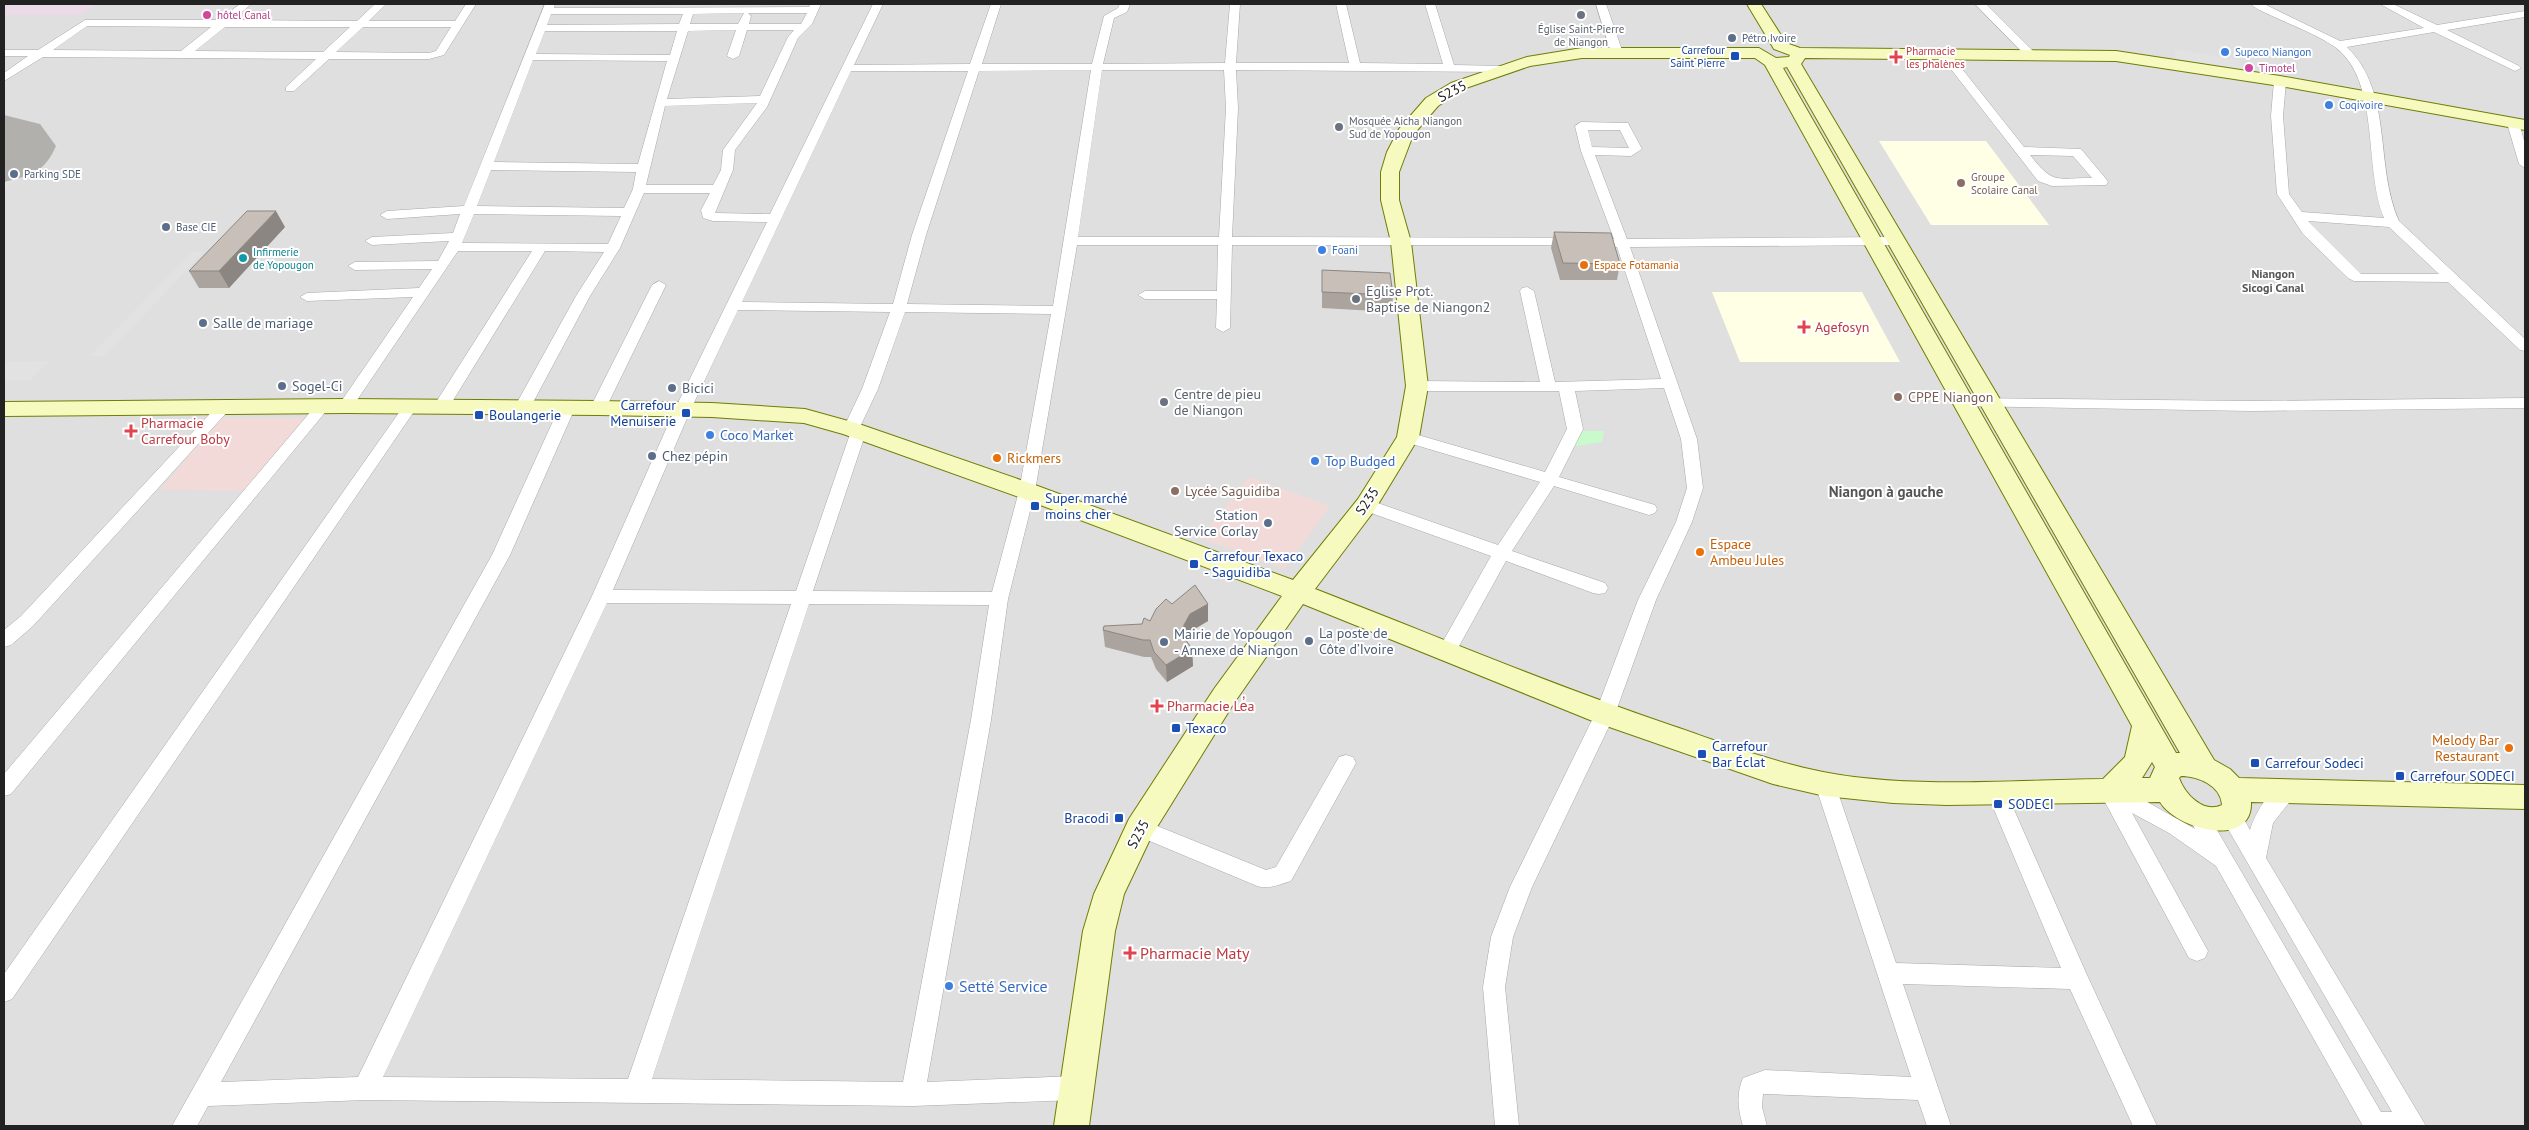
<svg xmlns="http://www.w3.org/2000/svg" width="2529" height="1130" font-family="'PT Sans',sans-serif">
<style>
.residential{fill:#e0dfdf}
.commercial{fill:#f2dad9}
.industrial{fill:#ebdbe8}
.education{fill:#ffffe5}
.park{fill:#c8facc}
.parking{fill:#e2e2e2}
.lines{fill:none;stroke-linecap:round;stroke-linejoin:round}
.runway{fill:#b1b0ac;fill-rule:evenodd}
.street-casing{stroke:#a9a9a9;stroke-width:1}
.secondary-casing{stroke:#707d05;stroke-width:2}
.street{fill:#fff;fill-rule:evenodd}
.secondary{fill:#f7fabf;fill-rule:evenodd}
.wall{fill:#aba49e}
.shaded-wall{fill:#8b8681}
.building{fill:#c7bfb8;stroke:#8b8681}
.hotel-dot{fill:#d1479c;stroke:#fff;stroke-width:2}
.worship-dot{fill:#6b7280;stroke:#fff;stroke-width:2}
.service-dot{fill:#5c6f8a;stroke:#fff;stroke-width:2}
.shop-dot{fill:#3f7fe0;stroke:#fff;stroke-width:2}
.transit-dot{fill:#1a4fb4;stroke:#fff;stroke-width:2}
.health-dot{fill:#e0444e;stroke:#fff;stroke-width:2}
.education-dot{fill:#8d6e63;stroke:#fff;stroke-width:2}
.culture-dot{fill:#0f9aa8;stroke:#fff;stroke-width:2}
.food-dot{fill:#e8710a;stroke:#fff;stroke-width:2}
.labels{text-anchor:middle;stroke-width:4;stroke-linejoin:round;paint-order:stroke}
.far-hotel-label{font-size:11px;fill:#b23c85;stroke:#fff;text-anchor:start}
.far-worship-label{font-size:11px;fill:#5b616d;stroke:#fff}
.far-service-label{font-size:11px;fill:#4e5e75;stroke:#fff;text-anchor:start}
.far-transit-label{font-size:11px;fill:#164399;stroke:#fff;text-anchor:end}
.far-health-label{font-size:11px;fill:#be3a42;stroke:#fff;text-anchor:start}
.far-shop-label{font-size:11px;fill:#366cbe;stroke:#fff;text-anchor:start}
.far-education-label{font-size:11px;fill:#785e54;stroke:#fff;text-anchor:start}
.far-culture-label{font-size:11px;fill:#0d838f;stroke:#fff;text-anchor:start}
.far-food-label{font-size:11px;fill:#c56008;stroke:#fff;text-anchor:start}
.far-neighbourhood-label{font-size:12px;font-weight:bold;fill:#555;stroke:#fff}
.street-label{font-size:14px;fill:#222;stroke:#fff}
.worship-label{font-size:14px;fill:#5b616d;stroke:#fff;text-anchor:start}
.service-label{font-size:14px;fill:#4e5e75;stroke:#fff;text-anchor:start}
.health-label{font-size:14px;fill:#be3a42;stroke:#fff;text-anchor:start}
.education-label{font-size:14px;fill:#785e54;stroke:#fff;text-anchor:start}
.transit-label{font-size:14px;fill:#164399;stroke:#fff;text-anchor:start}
.shop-label{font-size:14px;fill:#366cbe;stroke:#fff;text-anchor:start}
.food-label{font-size:14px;fill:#c56008;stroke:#fff;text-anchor:start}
.neighbourhood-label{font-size:15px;font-weight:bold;fill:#555;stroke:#fff}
.near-health-label{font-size:16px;fill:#be3a42;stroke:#fff;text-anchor:start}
.near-shop-label{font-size:16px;fill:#366cbe;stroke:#fff;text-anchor:start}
</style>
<rect width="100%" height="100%" fill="#f2efe9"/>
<!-- residential -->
<rect class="residential" x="4" y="4" width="2521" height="1122"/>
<!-- commercial -->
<g class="commercial">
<path d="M221,418H310L254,491L160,490Z"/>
<path d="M1249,477L1330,506L1284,569L1200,538Z"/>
</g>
<!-- industrial -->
<path class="industrial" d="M4,4H97L81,15H4Z"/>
<!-- education -->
<g class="education">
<path d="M1879,141H1986L2049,225H1931Z"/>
<path d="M1712,292H1862L1900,362H1740Z"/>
</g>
<!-- park -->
<path class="park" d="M1577,431H1604L1602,442L1570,447Z"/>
<!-- parking -->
<g class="parking">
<path d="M2175,49L2239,60L2241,72L2176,61Z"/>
<path d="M17,145H60L4,189V158Z"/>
<path d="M192,252H204L105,356H90Z"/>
<path d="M49,361L30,380H4V362Z"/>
</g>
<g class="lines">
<!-- runway -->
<path class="runway" d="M4,115L40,124L56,146C44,173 31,175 4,182Z"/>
<!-- street casing -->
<g class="street-casing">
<g id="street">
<path d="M240,4H251L233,20L357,21L375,4H386L369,21H455L466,4H476L444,55L429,59H329L294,91H286V87L316,59L43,57L4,81V73L28,56H4V50H38L85,20H219ZM87,26L211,27L181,51L53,50ZM225,27H350L323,52L195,51ZM363,27H451L436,51L429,53L336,52Z"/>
<path d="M545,4H555L554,8L809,7L811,4H821L812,24L798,38L767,107L735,150L733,170L715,213L770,214L873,4H883L854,65L970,64L991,4H1001L982,64H1092L1104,16L1118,8L1120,4H1130L1127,12L1114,18L1103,64L1225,63L1230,4H1240L1236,63H1349L1336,4H1346L1360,63L1443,64L1425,4H1435L1454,65L1503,66L1509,69L1503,72L1236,70L1238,108L1232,237L1575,238L1582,242L1580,245H1232L1230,328L1223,332L1216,328L1217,299H1145L1138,295L1145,291H1217L1218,245H1077L1035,491L1008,599L991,720L927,1082L1075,1076L1084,1080L1087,1088L1084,1096L1075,1100L913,1106L365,1100L208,1106L197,1126H172L492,555L559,408L562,405H572L575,408L510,555L221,1082L358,1077L592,596L675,409L767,222L713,221L703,218L701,210L710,193H644L620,248L590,296L530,408L522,413L514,408L576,296L604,252L545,251L449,407L441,412L433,407L532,251H458L351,409H341L338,406L413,297L307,301L300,297L307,293L419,288L432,269L355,270L348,266L355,262L438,261L449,241L372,245L365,241L372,237L453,233L460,214L387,219L380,215L387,211L464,206ZM744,13L738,24H690L693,14ZM748,13H807L801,24H749L751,16ZM551,14H683L679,24L547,25ZM736,30L727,56L733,59L739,56L747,30H794L788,37L760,96L667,99L688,31ZM545,31H677L670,55L536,54ZM533,60L667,61L638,164L494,162ZM1091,70L1053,306L907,304L926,235L979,71ZM1102,70H1224L1226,108L1219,237H1078ZM851,71H968L912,235L893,304L742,302ZM757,103L723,150L721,170L713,185H646L665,106ZM491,170L636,172L633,189L624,208L477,206ZM474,214L621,216L608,244L462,243ZM738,310L890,312L862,389L843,429L850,434L796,591L613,590L691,409ZM905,312L1051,314L1019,491L992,592L813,591L866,432L860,427L878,389ZM607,603L791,604L628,1079L383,1077ZM809,604L989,605L971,720L903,1082L652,1079Z"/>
<path d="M1596,4H1606L1623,53L1621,55L1617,56L1611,53Z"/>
<path d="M1975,4H1986L2033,51V55H2025Z"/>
<path d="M2251,4H2264L2340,41L2424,28L2380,4H2393L2437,25L2525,11V17L2447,30L2519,66L2521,68L2515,71L2434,32L2347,47C2394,93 2374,165 2399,221L2525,339V351L2520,350L2448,282L2354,281L2348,278L2303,234L2277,194L2271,116L2274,81L2280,78L2286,81L2283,116L2289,194L2302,212L2384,218C2363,168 2381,81 2335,47C2316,34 2291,25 2270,15C2264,12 2256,9 2251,4ZM2308,221L2389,227L2439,274H2361Z"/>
<path d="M1944,50L1948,51L2024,147L2081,149L2106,179L2108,182L2106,185L2052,186L2038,181L1940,55L1938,53ZM2030,155L2073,156L2092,178C2055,178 2054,185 2030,155Z"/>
<path d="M2513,119L2519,123L2525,144V168L2519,164L2507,123Z"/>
<path d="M1581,122L1628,123L1642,149L1631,156L1595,155L1627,239L1895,237L1902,241L1895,245L1630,247L1697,439L1703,488L1692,522L1656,600L1615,714L1532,887L1513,937L1505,987L1519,1126H1495L1483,987L1491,937L1510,887L1595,714L1638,600L1676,522L1687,488L1681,439L1664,388L1575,391L1583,429L1559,477L1655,505L1657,509L1655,513L1649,515L1554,486L1512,551L1605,583L1608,588L1605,593L1599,594L1593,593L1506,561L1453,657L1446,659L1439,657L1437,652L1491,556L1360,509L1358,505L1360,501H1372L1498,545L1540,482L1402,441L1400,437L1402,433L1408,432L1545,472L1567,429L1559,391H1417L1409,386L1417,381L1540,382L1520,291L1522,288L1527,287L1534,291L1555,382L1661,379L1617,247L1606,246L1604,243L1606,240L1614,239L1581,151L1575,126ZM1588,130H1620L1629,148L1592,147Z"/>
<path d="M659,281L666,285L606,408L603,411H593L590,408L652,285Z"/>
<path d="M1966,398L2252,401L2525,398V408L2252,411L1961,406L1958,403L1961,400Z"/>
<path d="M224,402L229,404L232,407L229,410L33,626L11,645L4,647V630L21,616L219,404Z"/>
<path d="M322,402L330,407L327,410L11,794L4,796V774L317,404Z"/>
<path d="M410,402L418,407L415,410L12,999L4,1002V974L405,404Z"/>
<path d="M1346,755L1353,757L1356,763L1291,881C1280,884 1269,890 1257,886L1133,834L1130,828L1133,822L1140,819L1266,870L1276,867L1339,757Z"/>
<path d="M1825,776L1832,778L1835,784L1896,963L2061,968L1987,793L1990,787L1997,785L2004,787L2087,975L2157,1126H2133L2070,989L1903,984L1951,1126H1927L1918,1100L1765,1094H1763L1762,1107L1767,1126H1743C1738,1110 1736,1094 1743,1078L1765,1070L1911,1077L1815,784L1818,778Z"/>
<path d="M2289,782L2296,784L2299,790L2273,823L2266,858L2426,1126H2363L2216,866L2169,833L2132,813L2208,951L2205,958L2197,961L2189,958L2099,791L2102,785L2109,783L2119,786L2195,829L2189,817L2192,811L2199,808L2206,811L2381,1112H2392L2221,817L2224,811C2239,806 2243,818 2250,830C2256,811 2270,788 2289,782Z"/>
</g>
</g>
<!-- secondary casing -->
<g class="secondary-casing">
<path id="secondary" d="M1747,4H1761L1786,43L1800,48L2116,51L2280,76L2525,120V130L2280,86L2116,61L1805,58L1801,64L2214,760L2230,769L2239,778L2525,785V809L2251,802C2253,849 2177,830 2160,802L1947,805L1893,803L1825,796L1773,784L1595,722L1303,604L1234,703L1152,835L1124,894L1115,931L1089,1126H1054L1083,931L1094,894L1129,819L1214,689L1282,596L1019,497L843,434L804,423L712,417L598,415L346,413L4,416V402L346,399L598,401L712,403L805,409L859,424L1035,485L1293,580L1358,499L1397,437L1406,386L1391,242L1381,200V172L1387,152L1399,129L1426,98L1451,83L1527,57L1582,48H1759L1776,58L1789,57L1790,55L1774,49ZM1582,58H1755L1765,65L2132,726L2125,757L2103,779C2015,780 1909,789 1823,772C1772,762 1723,743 1673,726C1552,685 1434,635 1315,589L1374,511L1419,437L1428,386L1411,242L1399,200V172L1413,135L1438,106L1463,89L1530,66ZM1787,67L2180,753H2176L1783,68ZM2152,762L2155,767L2150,778H2142ZM2181,776C2197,776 2221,785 2222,805C2203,814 2185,794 2179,778Z"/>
</g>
<!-- street -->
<use href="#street" class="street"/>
<!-- secondary -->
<use href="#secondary" class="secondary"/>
</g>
<!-- wall -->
<g class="wall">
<path d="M285,227L229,288H199L189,271Z"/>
<path d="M1554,232L1620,264L1617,280H1560L1551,248Z"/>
<path d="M1322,270L1393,295L1392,312L1322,308Z"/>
<path d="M1172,604L1208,621L1191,631L1186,640L1192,649L1193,666L1167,682L1156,669L1151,657H1144L1105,647L1103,630L1142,624L1150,621Z"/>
</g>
<!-- shaded-wall -->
<g class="shaded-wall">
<path d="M276,211L285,227L229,288L219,271Z"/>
<path d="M1208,604V621L1191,631L1185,641L1183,636L1184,625L1190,614Z"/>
<path d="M1192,649L1193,666L1167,682L1166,665Z"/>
</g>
<!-- building -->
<g class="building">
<path d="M247,211H276L219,271H189Z"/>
<path d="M1554,232L1611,233L1620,264L1563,263Z"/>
<path d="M1322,270L1390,273L1393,295L1322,292Z"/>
<path d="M1195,585L1208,604L1190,614L1184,625L1183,636L1192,649L1166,665L1154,652L1150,640H1143L1103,630L1104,626L1142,624L1144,618L1150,621L1156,609L1166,599L1172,604Z"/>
</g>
<!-- markers -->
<g class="hotel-dot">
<circle cx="207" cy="15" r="5"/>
<circle cx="2249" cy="68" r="5"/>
</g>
<g class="worship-dot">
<circle cx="1581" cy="15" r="5"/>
<circle cx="1339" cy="127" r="5"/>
<circle cx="1356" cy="299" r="5"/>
<circle cx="1164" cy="402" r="5"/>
</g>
<g class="service-dot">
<circle cx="1732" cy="38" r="5"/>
<circle cx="14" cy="174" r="5"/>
<circle cx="166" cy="227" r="5"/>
<circle cx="203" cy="323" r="5"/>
<circle cx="282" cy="386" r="5"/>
<circle cx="672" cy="388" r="5"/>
<circle cx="652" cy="456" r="5"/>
<circle cx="1268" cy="523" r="5"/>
<circle cx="1309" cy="641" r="5"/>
<circle cx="1164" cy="642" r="5"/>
</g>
<g class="shop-dot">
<circle cx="2225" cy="52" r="5"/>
<circle cx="2329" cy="105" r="5"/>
<circle cx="1322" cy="250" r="5"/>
<circle cx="710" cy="435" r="5"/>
<circle cx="1315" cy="461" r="5"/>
<circle cx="949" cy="986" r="5"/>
</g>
<g class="transit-dot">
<rect x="1730" y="51" width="10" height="10" rx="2.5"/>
<rect x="681" y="408" width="10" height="10" rx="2.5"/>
<rect x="474" y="410" width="10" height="10" rx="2.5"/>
<rect x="1030" y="501" width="10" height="10" rx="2.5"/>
<rect x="1189" y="559" width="10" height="10" rx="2.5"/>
<rect x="1171" y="723" width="10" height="10" rx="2.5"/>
<rect x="1697" y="749" width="10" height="10" rx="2.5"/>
<rect x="2250" y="758" width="10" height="10" rx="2.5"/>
<rect x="2395" y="771" width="10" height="10" rx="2.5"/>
<rect x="1993" y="799" width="10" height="10" rx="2.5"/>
<rect x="1114" y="813" width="10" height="10" rx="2.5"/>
</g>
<g class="health-dot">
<path d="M1893.5 49.5h5v5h5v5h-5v5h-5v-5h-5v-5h5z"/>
<path d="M1801.5 319.5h5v5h5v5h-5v5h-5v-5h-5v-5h5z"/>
<path d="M128.5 423.5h5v5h5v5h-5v5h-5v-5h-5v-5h5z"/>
<path d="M1154.5 698.5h5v5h5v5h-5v5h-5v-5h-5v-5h5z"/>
<path d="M1127.5 945.5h5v5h5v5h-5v5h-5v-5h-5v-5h5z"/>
</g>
<g class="education-dot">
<circle cx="1961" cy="183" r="5"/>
<circle cx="1898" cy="397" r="5"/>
<circle cx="1175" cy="491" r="5"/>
</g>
<circle class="culture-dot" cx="243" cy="258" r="5"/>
<g class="food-dot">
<circle cx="1584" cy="265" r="5"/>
<circle cx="997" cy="458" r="5"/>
<circle cx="1700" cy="552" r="5"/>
<circle cx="2509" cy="748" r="5"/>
</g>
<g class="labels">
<!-- far-hotel labels -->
<g class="far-hotel-label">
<text x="217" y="19">hôtel Canal</text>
<text x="2259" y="72">Timotel</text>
</g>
<!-- far-worship labels -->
<g class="far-worship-label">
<text x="1581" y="33">Église Saint-Pierre<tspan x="1581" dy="13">de Niangon</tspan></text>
<text x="1349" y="125" text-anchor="start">Mosquée Aicha Niangon<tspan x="1349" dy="13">Sud de Yopougon</tspan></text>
</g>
<!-- far-service labels -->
<g class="far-service-label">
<text x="1742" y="42">Pétro Ivoire</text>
<text x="24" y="178">Parking SDE</text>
<text x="176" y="231">Base CIE</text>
</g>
<!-- far-transit labels -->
<g class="far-transit-label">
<text x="1725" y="54">Carrefour<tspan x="1725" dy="13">Saint Pierre</tspan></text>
</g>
<!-- far-health labels -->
<g class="far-health-label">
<text x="1906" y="55">Pharmacie<tspan x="1906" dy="13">les phalènes</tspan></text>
</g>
<!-- far-shop labels -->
<g class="far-shop-label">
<text x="2235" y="56">Supeco Niangon</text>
<text x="2339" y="109">Coqivoire</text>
<text x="1332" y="254">Foani</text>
</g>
<!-- far-education labels -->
<g class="far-education-label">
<text x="1971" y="181">Groupe<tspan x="1971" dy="13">Scolaire Canal</tspan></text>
</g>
<!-- far-culture labels -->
<g class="far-culture-label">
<text x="253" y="256">Infirmerie<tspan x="253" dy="13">de Yopougon</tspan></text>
</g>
<!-- far-food labels -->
<g class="far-food-label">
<text x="1594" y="269">Espace Fotamania</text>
</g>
<!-- far-neighbourhood labels -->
<g class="far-neighbourhood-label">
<text x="2273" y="278">Niangon<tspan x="2273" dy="14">Sicogi Canal</tspan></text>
</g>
<!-- street labels -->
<g class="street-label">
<text transform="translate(1452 91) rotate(-28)" y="5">S235</text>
<text transform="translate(1367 501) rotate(-56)" y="5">S235</text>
<text transform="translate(1138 834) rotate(-62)" y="5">S235</text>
</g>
<!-- worship labels -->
<g class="worship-label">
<text x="1366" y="296">Eglise Prot.<tspan x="1366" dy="16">Baptise de Niangon2</tspan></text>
<text x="1174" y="399">Centre de pieu<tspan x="1174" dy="16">de Niangon</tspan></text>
</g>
<!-- service labels -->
<g class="service-label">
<text x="213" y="328">Salle de mariage</text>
<text x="292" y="391">Sogel-Ci</text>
<text x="682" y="393">Bicici</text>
<text x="662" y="461">Chez pépin</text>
<text x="1258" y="520" text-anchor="end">Station<tspan x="1258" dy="16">Service Corlay</tspan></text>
<text x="1319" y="638">La poste de<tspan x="1319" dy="16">Côte d’Ivoire</tspan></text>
<text x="1174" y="639">Mairie de Yopougon<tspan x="1174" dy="16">- Annexe de Niangon</tspan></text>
</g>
<!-- health labels -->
<g class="health-label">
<text x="1815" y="332">Agefosyn</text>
<text x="141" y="428">Pharmacie<tspan x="141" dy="16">Carrefour Boby</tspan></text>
<text x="1167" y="711">Pharmacie Le̓a</text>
</g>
<!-- education labels -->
<g class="education-label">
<text x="1908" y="402">CPPE Niangon</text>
<text x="1185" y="496">Lycée Saguidiba</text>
</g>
<!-- transit labels -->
<g class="transit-label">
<text x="676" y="410" text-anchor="end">Carrefour<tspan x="676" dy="16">Menuiserie</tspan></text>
<text x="489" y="420">Boulangerie</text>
<text x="1045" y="503">Super marché<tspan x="1045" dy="16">moins cher</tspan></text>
<text x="1204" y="561">Carrefour Texaco<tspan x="1204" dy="16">- Saguidiba</tspan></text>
<text x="1186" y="733">Texaco</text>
<text x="1712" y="751">Carrefour<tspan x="1712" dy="16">Bar Éclat</tspan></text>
<text x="2265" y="768">Carrefour Sodeci</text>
<text x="2410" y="781">Carrefour SODECI</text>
<text x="2008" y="809">SODECI</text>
<text x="1109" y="823" text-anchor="end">Bracodi</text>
</g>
<!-- shop labels -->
<g class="shop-label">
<text x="720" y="440">Coco Market</text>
<text x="1325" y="466">Top Budged</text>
</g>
<!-- food labels -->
<g class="food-label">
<text x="1007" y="463">Rickmers</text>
<text x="1710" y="549">Espace<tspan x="1710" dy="16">Ambeu Jules</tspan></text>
<text x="2499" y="745" text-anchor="end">Melody Bar<tspan x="2499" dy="16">Restaurant</tspan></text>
</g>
<!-- neighbourhood labels -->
<g class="neighbourhood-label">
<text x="1886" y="497">Niangon à gauche</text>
</g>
<!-- near-health labels -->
<g class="near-health-label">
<text x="1140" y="959">Pharmacie Maty</text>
</g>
<!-- near-shop labels -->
<g class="near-shop-label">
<text x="959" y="992">Setté Service</text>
</g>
</g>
<!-- border -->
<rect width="2529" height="1130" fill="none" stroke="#222222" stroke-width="10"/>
</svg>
